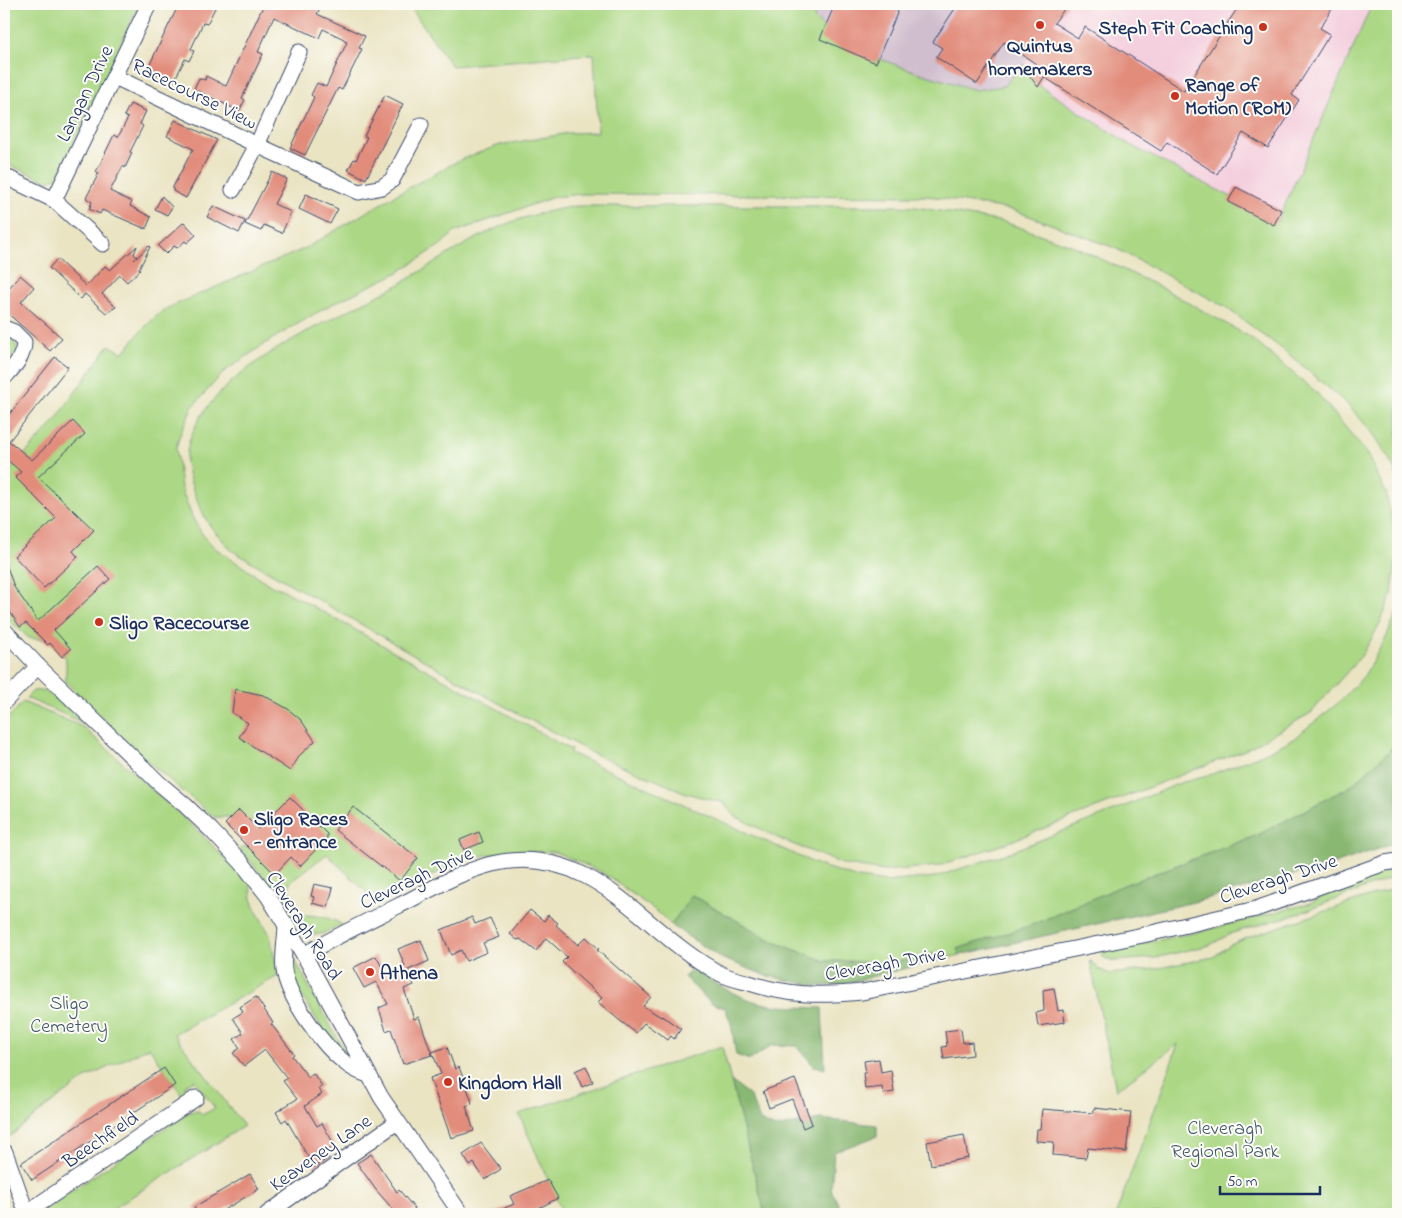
<svg xmlns="http://www.w3.org/2000/svg" width="1402" height="1218" font-family="'Indie Flower',sans-serif">
<style>
.built{fill:#f4cfde}
.industrial{fill:#d0bdce}
.green{fill:#acd885;stroke:#648472}
.forest{fill:#89b872;stroke:#527468}
.building{fill:#e28c7c}
.lines{fill:none;stroke-linecap:round;stroke-linejoin:round}
.minor-casing{stroke:#3a4a6d;stroke-width:17}
.minor{stroke:#fff;stroke-width:15}
.poi-dot{fill:#c8321e;stroke:#fdfcf7;stroke-width:2}
.labels{text-anchor:middle;stroke-width:4;stroke-linejoin:round;paint-order:stroke}
.poi-label{font-size:20px;font-weight:bold;fill:#1b2f5e;stroke:#fdfcf7;text-anchor:start}
.street-label{font-size:20px;fill:#1b2f5e;stroke:#fdfcf7}
.park-label{font-size:20px;fill:#3f5968;stroke:#fdfcf7}
</style>
<rect width="100%" height="100%" fill="#fdfcf7"/>
<filter id="ink" filterUnits="userSpaceOnUse"><feTurbulence type="fractalNoise" baseFrequency=".02" numOctaves="2"/><feDisplacementMap in="SourceGraphic" scale="10" xChannelSelector="R" yChannelSelector="G"/><feConvolveMatrix kernelMatrix="1 2 1 2 8 2 1 2 1" color-interpolation-filters="sRGB"/></filter>
<filter id="wash" filterUnits="userSpaceOnUse"><feTurbulence type="fractalNoise" baseFrequency=".0096" numOctaves="4" result="noise"/><feDisplacementMap in="SourceGraphic" scale="20" xChannelSelector="R" yChannelSelector="G"/><feGaussianBlur stdDeviation="1.12" result="paint"/><feColorMatrix in="noise" values="0 0 0 0 0 0 0 0 0 0 0 0 0 0 0 0 0 1.4 0 .05"/><feComposite in="paint" operator="in"/></filter>
<g filter="url(#wash)">
<rect width="100%" height="100%" fill="#eae4c3"/>
<!-- built -->
<path class="built" d="M1065,4H1372L1278,221L1132,146L1038,85L1024,64Z"/>
<!-- industrial -->
<path class="industrial" d="M816,4H1065L1024,64L1004,86L976,90L919,73L843,46L814,18Z"/>
<!-- green -->
<g class="green">
<path d="M4,4H139L59,176L48,181L4,163Z"/>
<path d="M408,4H816L814,18L843,46L919,73L976,90L1004,86L1024,64L1038,85L1132,146L1278,221L1372,4H1398V479L1390,459L1372,432L1346,403L1285,351L1224,306L1115,248L1013,210L928,196L582,194L554,197L455,232L439,246L399,272L330,305L272,339L225,371L193,406L179,437L176,449L181,488L193,519L203,535L215,548L273,587L280,588L571,750L570,753L818,865L858,878L886,882L935,877L1005,854L1106,814L1180,783L1207,776L1263,754L1293,739L1337,704L1364,676L1386,638L1398,609V743L1351,786L1258,835L1124,885L1032,925L957,949L960,955L939,960L936,953L897,962L825,961L774,942L692,895L671,925L659,913L602,872L555,852L514,851L474,857L400,889L376,901L327,854L290,882L289,890L297,904L293,908L287,910L273,888L239,848L247,846L251,837L229,817H214L140,755L66,682V658L46,640L29,638L4,616V476L52,425L109,345L123,353L142,330L163,310L306,248L397,194L462,159L500,145L569,133L598,132L594,54L452,66Z"/>
<path d="M576,206H895L916,207L1004,222L1074,246L1164,289L1248,336L1316,392L1366,452L1386,493L1397,541V553L1392,594L1379,626L1362,655L1311,713L1245,750L1001,845L938,866L885,871L845,865L780,839L733,815L724,803L686,793L592,753L495,701L231,550C225,542 217,535 211,527C201,513 187,478 186,460C186,455 188,447 189,442C211,370 323,324 385,292C422,273 455,247 493,230C519,217 548,211 576,206Z"/>
<path d="M4,334L14,340L17,349L4,371Z"/>
<path d="M44,690L84,722V723L26,698L33,691Z"/>
<path d="M23,702L83,727L200,833L250,884L253,905L270,935L278,976L174,1034L244,1126L104,1214H37L189,1112L199,1111L202,1115L215,1108L194,1080L184,1086L186,1090L184,1098L149,1047L86,1078L45,1108L4,1141V722Z"/>
<path d="M1398,870V877H1394L1300,913L1232,933L1210,945L1155,958L1113,961L1103,957L1101,952L1203,931L1311,903L1339,887L1381,872Z"/>
<path d="M1398,887V977L1393,978L1388,1000L1398,1008V1214H1116C1136,1157 1159,1101 1178,1044L1116,1090L1090,960L1098,969L1110,974L1154,969L1213,957L1230,945L1249,937Z"/>
<path d="M298,915C312,915 330,916 342,925C315,938 315,939 293,919Z"/>
<path d="M289,949L347,1056L329,1039L291,979Z"/>
<path d="M722,1046L765,1214H563L519,1114Z"/>
</g>
<!-- forest -->
<g class="forest">
<path d="M1398,743V842L1337,863L1198,901L960,955L957,949L1032,925L1124,885L1258,835L1351,786Z"/>
<path d="M692,895L774,942L825,961L897,962L936,953L939,960L839,985L817,986L767,976L721,958L671,925Z"/>
<path d="M693,969C710,980 728,992 748,999C771,1008 798,1007 822,1008L825,1069L814,1066L797,1046L772,1045L750,1060L736,1055L731,1023L725,1008L711,1003L684,977Z"/>
<path d="M1398,977V1008L1388,1000L1393,978Z"/>
<path d="M731,1081L750,1096L760,1121L775,1128L820,1119L877,1125V1136L834,1152L831,1190L844,1214H765Z"/>
</g>
<g id="blocks">
<!-- building -->
<g class="building">
<path d="M179,4H217L207,24L203,23L191,49L194,51L189,61L185,59L174,81L164,76L163,78L147,70Z"/>
<path d="M264,4H322L317,14L365,36L359,48L362,49L342,90L338,88L305,155L290,148L314,97L311,95L317,83L326,87L347,42L344,41V39L323,29L319,38L274,17L258,52L263,54L242,98L245,100L239,111L194,89L199,78L205,80L206,76L226,86Z"/>
<path d="M835,4H901L876,63L820,39Z"/>
<path d="M958,4H1068L1054,23L1078,38L1085,27L1184,91L1240,4H1335L1320,28L1330,34L1292,95L1299,100L1268,148L1243,133L1217,174L1167,142L1161,151L1044,77L1038,87L1029,75L1036,64L1004,42L977,84L936,57L942,48L933,42Z"/>
<path d="M385,95L403,104L366,179L348,170L354,159L356,160L367,137L364,136Z"/>
<path d="M130,104L146,111L140,124L143,126L130,152L132,153L125,168L123,166L110,191L132,202L130,206L151,217L146,229L102,210L100,214L89,209L92,202L86,198L99,173L96,172L114,135L118,137L128,118L124,116Z"/>
<path d="M175,120L217,140L186,198L173,191V187L193,149L167,136Z"/>
<path d="M272,172L287,179L274,204L291,212L282,233L264,225L261,231L245,224Z"/>
<path d="M1236,187L1281,210L1274,225L1228,202Z"/>
<path d="M306,194L338,209L330,224L299,209Z"/>
<path d="M162,196L172,207L167,215L155,209Z"/>
<path d="M213,206L245,221L239,233L207,217Z"/>
<path d="M184,222L196,235L187,243L185,241L177,248L174,246L166,254L158,246Z"/>
<path d="M137,246L134,254L137,257L134,260L149,246L150,247L139,269L140,270L127,282L120,275L102,294L116,307L106,313L85,294L81,299L49,268L57,259L86,286L105,266L110,270Z"/>
<path d="M20,275L34,287L21,302L62,338L50,351L4,310V294Z"/>
<path d="M55,357L68,367L9,441L32,460L73,421L85,434L38,477L94,530L73,551L78,557L44,588L14,556L56,518L15,477L21,472L4,457V421Z"/>
<path d="M5,561L14,587L38,621L98,566L110,579L54,630L71,649L62,657L50,643L48,645L26,623L20,627L4,603V562Z"/>
<path d="M235,689L263,695L288,709L301,720L315,741L300,755L290,771L239,737L248,723L232,713Z"/>
<path d="M290,797L327,834V838L300,866L291,857L275,874L225,824L239,810L258,829Z"/>
<path d="M353,807L418,858L400,881L335,830Z"/>
<path d="M479,832L483,842L464,850L460,840Z"/>
<path d="M314,884L333,888L328,907L312,903L314,897L311,896Z"/>
<path d="M530,910L544,921L548,915L558,923L556,925L578,945L586,937L599,949L597,950L651,997L643,1006L661,1017L662,1016L681,1029L674,1039L671,1036L668,1040L644,1023L636,1033L619,1020L598,1002L602,998L562,962L567,957L546,938L536,951L520,939L517,940L510,934Z"/>
<path d="M472,917L475,924L490,918L499,937L483,943L487,952L466,961L461,950L451,955L441,930Z"/>
<path d="M421,940L429,961L408,970L414,985L404,989L414,1019L419,1017L432,1055L403,1064L391,1029L386,1031L379,1008L388,1004L376,982L364,988L353,968L376,956L387,976L405,966L398,949Z"/>
<path d="M1054,988L1058,1011L1063,1010L1065,1022L1038,1026L1036,1013L1044,1011L1043,990Z"/>
<path d="M256,997L273,1023L271,1024L294,1054L292,1056L308,1077L313,1073L322,1086L318,1089L322,1094L305,1106L317,1126L322,1123L335,1146L325,1152L329,1158L314,1167L286,1119L282,1122L276,1112L297,1099L283,1081L287,1078L265,1050L244,1066L233,1053L240,1048L234,1039L243,1033L233,1018L243,1012L240,1007Z"/>
<path d="M961,1029L963,1043L972,1042L973,1055L944,1059L942,1047L947,1046L945,1031Z"/>
<path d="M447,1047L455,1069L459,1067L471,1099L472,1104L466,1106L474,1131L451,1138L430,1078L441,1074L432,1052Z"/>
<path d="M879,1059L881,1072L891,1070L894,1092L883,1094L882,1087L865,1089L863,1073H866L864,1061Z"/>
<path d="M586,1066L593,1082L582,1087L575,1071Z"/>
<path d="M164,1068L175,1085L32,1180L21,1163Z"/>
<path d="M795,1079L812,1124L803,1128L792,1099L769,1108L763,1091Z"/>
<path d="M1094,1108L1131,1112L1126,1152L1088,1148L1086,1158L1053,1155L1054,1142L1036,1141L1037,1129H1040L1042,1109L1093,1113Z"/>
<path d="M964,1135L968,1158L931,1165L927,1142Z"/>
<path d="M481,1143L501,1169L485,1180L474,1163L470,1166L463,1155Z"/>
<path d="M371,1154L397,1192L399,1190L415,1209L409,1214H397L376,1190L357,1163Z"/>
<path d="M250,1174L259,1189L217,1214H198L194,1207Z"/>
<path d="M548,1180L558,1198L528,1214H491L514,1204L510,1196Z"/>
</g>
</g>
</g>
<g filter="url(#ink)">
<use href="#blocks" fill-opacity="0" stroke="#3a4a6d" stroke-width="1"/>
<g class="lines">
<!-- minor casing -->
<g class="minor-casing">
<g id="minor">
<path d="M115,77L257,145L359,192L382,187L392,180L421,125"/>
<path d="M4,176L54,200L103,244"/>
<path d="M233,190L257,145L299,52"/>
<path d="M54,200L149,4"/>
<path d="M4,328L14,332L24,342C24,357 13,368 4,378"/>
<path d="M4,630L38,666L160,784L185,805L211,830L242,863L268,896L304,955L381,1097L461,1214"/>
<path d="M4,702L38,666"/>
<path d="M286,924C286,939 282,956 284,970C288,998 322,1045 344,1062C351,1068 359,1072 368,1075"/>
<path d="M304,955C334,937 366,922 398,906C431,890 465,868 502,862C599,847 645,935 721,974C729,978 738,980 746,982C788,996 819,996 862,992L1143,935L1256,909L1385,863L1398,861"/>
<path d="M5,1152L27,1214"/>
<path d="M26,1213L196,1098"/>
<path d="M267,1214L397,1122"/>
</g>
</g>
<!-- minor -->
<use href="#minor" class="minor"/>
</g>
</g>
<!-- markers -->
<g class="poi-dot">
<circle cx="1040" cy="25" r="5"/>
<circle cx="1263" cy="27" r="5"/>
<circle cx="1175" cy="96" r="5"/>
<circle cx="99" cy="622" r="5"/>
<circle cx="244" cy="830" r="5"/>
<circle cx="370" cy="972" r="5"/>
<circle cx="448" cy="1082" r="5"/>
</g>
<g class="labels">
<!-- poi labels -->
<g class="poi-label">
<text x="1253" y="34" text-anchor="end">Steph Fit Coaching</text>
<text x="1040" y="52" text-anchor="middle">Quintus<tspan x="1040" dy="23">homemakers</tspan></text>
<text x="1185" y="91">Range of<tspan x="1185" dy="23">Motion (RoM)</tspan></text>
<text x="109" y="629">Sligo Racecourse</text>
<text x="254" y="825">Sligo Races<tspan x="254" dy="23">- entrance</tspan></text>
<text x="380" y="979">Athena</text>
<text x="458" y="1089">Kingdom Hall</text>
</g>
<!-- street labels -->
<g class="street-label">
<text transform="translate(84 93) rotate(-64)" y="7">Langan Drive</text>
<text transform="translate(195 93) rotate(26)" y="7">Racecourse View</text>
<text transform="translate(416 877) rotate(-25)" y="7">Cleveragh Drive</text>
<text transform="translate(1278 878) rotate(-18)" y="7">Cleveragh Drive</text>
<text transform="translate(305 925) rotate(58)" y="7">Cleveragh Road</text>
<text transform="translate(885 963) rotate(-10)" y="7">Cleveragh Drive</text>
<text transform="translate(100 1139) rotate(-34)" y="7">Beechfield</text>
<text transform="translate(320 1152) rotate(-35)" y="7">Keaveney Lane</text>
</g>
<!-- park labels -->
<g class="park-label">
<text x="69" y="1009">Sligo<tspan x="69" dy="23">Cemetery</tspan></text>
<text x="1225" y="1134">Cleveragh<tspan x="1225" dy="23">Regional Park</tspan></text>
</g>
</g>
<!-- margin -->
<rect width="1402" height="1218" fill="none" stroke="#fdfcf7" stroke-width="20"/>
<!-- scale -->
<path d="M1220 1186v8h100v-8" fill="none" stroke="#1b2f5e" stroke-width="2.5"/>
<text x="1227" y="1186" font-size="15" fill="#1b2f5e" stroke="#fdfcf7" stroke-width="4" paint-order="stroke">50 m</text>
</svg>
